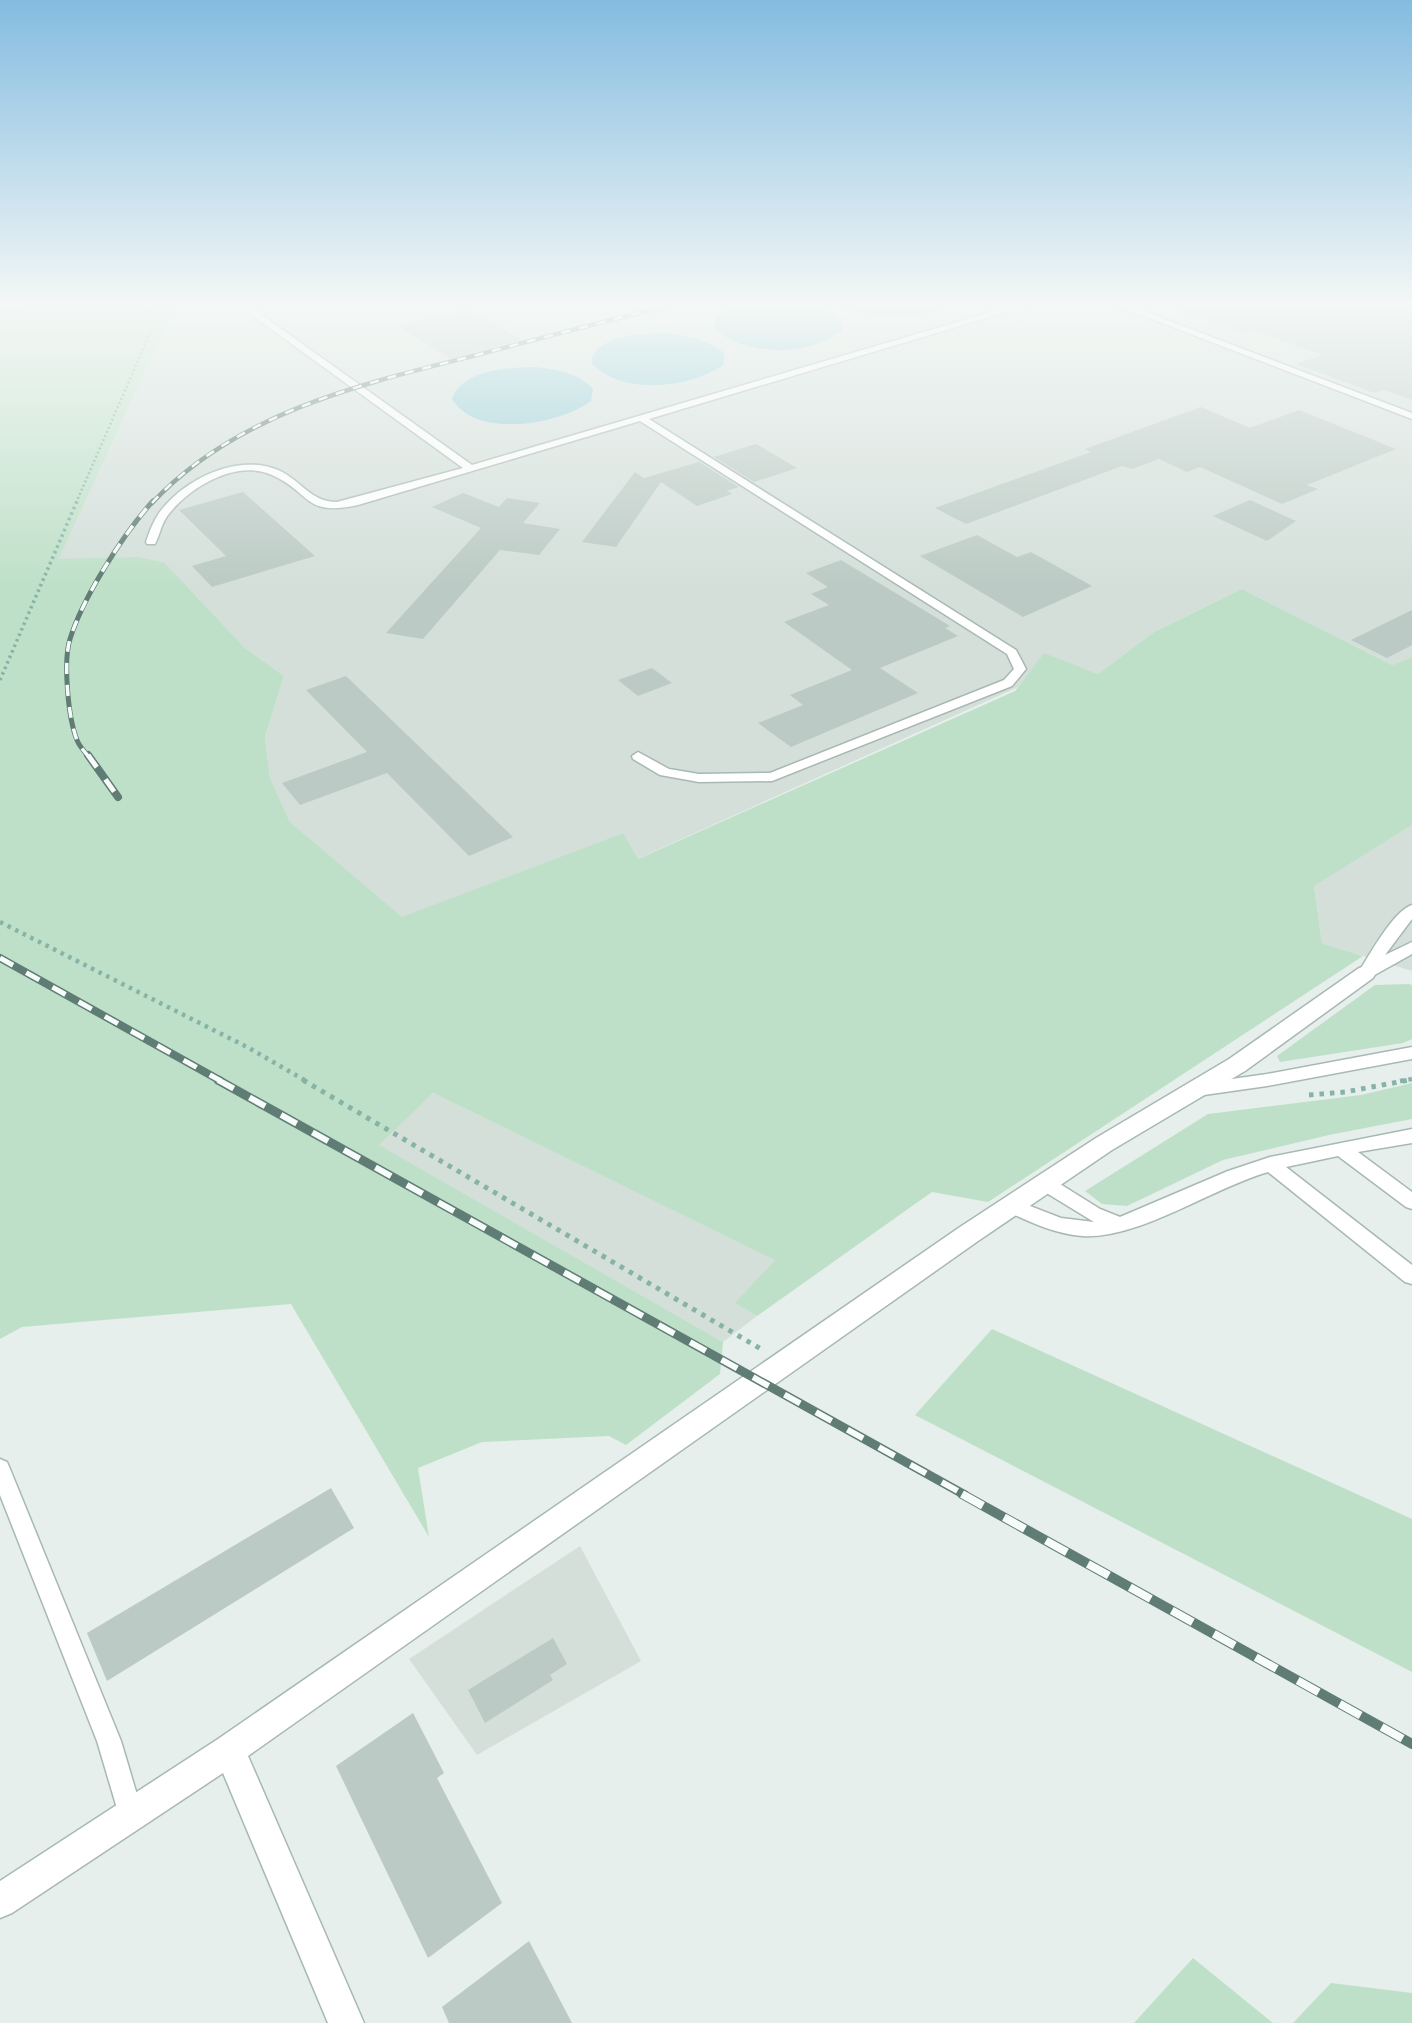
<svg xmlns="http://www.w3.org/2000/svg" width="1412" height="2023" font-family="'Alegreya Sans',sans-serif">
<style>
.built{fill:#d4dfda}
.green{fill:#bfe0c8}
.water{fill:#8ec9d4}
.building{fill:#bbcac4}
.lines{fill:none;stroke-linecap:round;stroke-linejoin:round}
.service-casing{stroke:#a8b8b2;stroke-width:3}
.minor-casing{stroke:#a8b8b2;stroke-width:3}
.path-far3{stroke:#86b3a5;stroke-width:2.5;stroke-dasharray:2 2.5;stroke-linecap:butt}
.path-far2{stroke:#86b3a5;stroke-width:3.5;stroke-dasharray:2.5 3.5;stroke-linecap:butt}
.path-far1{stroke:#86b3a5;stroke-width:4.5;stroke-dasharray:3.5 5;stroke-linecap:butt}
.path{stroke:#86b3a5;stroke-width:5;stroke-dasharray:4.5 6;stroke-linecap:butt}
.service{fill:#fff;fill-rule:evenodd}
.minor{fill:#fff;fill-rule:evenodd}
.rail-far4-casing{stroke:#5f7d75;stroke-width:4.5}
.rail-far3-casing{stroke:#5f7d75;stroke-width:5}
.rail-far2-casing{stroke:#5f7d75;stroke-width:8}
.rail-far1-casing{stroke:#5f7d75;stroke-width:9}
.rail-casing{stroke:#5f7d75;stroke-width:10}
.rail-far4{stroke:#f7fbf9;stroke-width:2.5;stroke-dasharray:9;stroke-linecap:butt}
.rail-far3{stroke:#f7fbf9;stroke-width:3.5;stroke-dasharray:11;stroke-linecap:butt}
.rail-far2{stroke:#f7fbf9;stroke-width:5;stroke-dasharray:15;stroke-linecap:butt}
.rail-far1{stroke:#f7fbf9;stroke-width:6;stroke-dasharray:18;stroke-linecap:butt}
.rail{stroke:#f7fbf9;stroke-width:8;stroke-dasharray:24;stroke-linecap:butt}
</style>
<rect width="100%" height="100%" fill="#e6efeb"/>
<!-- built -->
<g class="built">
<path d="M176,303H1412V657L1392,665L1242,589L1154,632L1098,674L1044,654L1018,687L637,859L623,833L402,918L290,822L270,778L265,737L284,676L245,648L165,563L59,559Z"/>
<path d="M1412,825V971L1322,943L1314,885Z"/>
<path d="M433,1093L776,1260L736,1303L757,1316L723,1342L378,1145Z"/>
<path d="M580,1546L641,1661L477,1755L409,1659Z"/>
</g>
<!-- green -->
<g class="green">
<path d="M23,303H176L59,559L138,557L165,563L245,648L284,676L265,737L270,778L290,822L402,917L623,833L638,859L1015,691L1044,653L1098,674L1154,632L1242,589L1392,665L1412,657V825L1314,886L1322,943L1363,956L988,1202L932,1192L757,1316L735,1303L775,1260L433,1093L379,1145L723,1342L720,1374L626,1445L609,1436L482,1442L418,1468L429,1537L291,1304L22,1327L0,1339V309Z"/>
<path d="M1409,984L1412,985V1039L1403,1043L1280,1062L1277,1056L1375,985Z"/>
<path d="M1412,1083V1119L1329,1135L1223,1160L1127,1206L1102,1204L1085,1191L1208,1114L1361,1095Z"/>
<path d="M992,1329L1412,1519V1672L915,1415Z"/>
<path d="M1193,1958L1273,2023H1134Z"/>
<path d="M1331,1983L1412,1993V2023H1293Z"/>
</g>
<!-- water -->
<g class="water">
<path d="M753,303C785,303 814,301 841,320L842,330C811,357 744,357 714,328L715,320L723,312Z"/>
<path d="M836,303H946C924,324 860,317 836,303Z"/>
<path d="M665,333C687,336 706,338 724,353V364C692,389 618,396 591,362C597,334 641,334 665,333Z"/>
<path d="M535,367C557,370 577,372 593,389L591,401C559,425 476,439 452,399C463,369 507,368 535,367Z"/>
</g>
<!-- building -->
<g class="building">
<path d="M1170,303H1412V400L1384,390L1374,393L1296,364L1322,355L1253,330L1243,333L1170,306Z"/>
<path d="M468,309L522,340L451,359L398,326Z"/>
<path d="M1201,407L1250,428L1299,410L1396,449L1307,485L1318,489L1282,504L1200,467L1187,472L1159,459L1132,469L1122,466L966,524L935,508L1091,452L1085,449Z"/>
<path d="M756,444L797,468L754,482L714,457Z"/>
<path d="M699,462L739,487L727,491L732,494L697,506L661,482L616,547L582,542L635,472L644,478Z"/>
<path d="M243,492L315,556L212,587L192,566L226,556L179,510Z"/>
<path d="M463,493L499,507L507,498L540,503L523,523L560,529L539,555L500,550L423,639L386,633L481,528L432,507Z"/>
<path d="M1250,500L1296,521L1267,541L1213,516Z"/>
<path d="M977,535L1017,557L1031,552L1092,586L1023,617L920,556Z"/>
<path d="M841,560L950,626L945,628L958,636L880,668L918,693L791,747L758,723L803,705L790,695L852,670L784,622L829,605L811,594L828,587L806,573Z"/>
<path d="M1412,610V645L1387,658L1351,640Z"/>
<path d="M652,668L672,683L638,696L618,680Z"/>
<path d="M346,676L513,837L469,856L387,773L300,805L282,783L367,752L306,690Z"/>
<path d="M331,1488L354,1528L107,1681L87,1633Z"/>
<path d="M553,1638L567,1664L550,1675L553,1680L485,1723L468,1690Z"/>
<path d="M413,1713L444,1773L437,1778L502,1903L428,1958L336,1766Z"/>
<path d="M529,1941L572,2023H449L442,2007Z"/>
</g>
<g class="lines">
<!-- service casing -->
<g class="service-casing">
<g id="service">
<path d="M235,303H245L472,465L1022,303H1036L649,419L1016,650L1026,669L1012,686L772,781L699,782L660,775L633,759L632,756L638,752L669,769L699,774L770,773L1004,680L1014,669L1007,654L640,421L358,505C303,517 311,492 272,475C236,459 190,487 168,515C161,524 160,535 155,544H147L146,542C149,532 153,522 159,513C184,479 237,453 278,470C301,480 310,502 337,502L463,468Z"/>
<path d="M1110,303H1122L1412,413V419Z"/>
<path d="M1412,905V919L1385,955L1412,942V954L1371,977H1361L1358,973C1369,956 1393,911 1412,905Z"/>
<path d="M1412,1047V1059L1267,1086L1197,1096L1191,1094L1189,1090L1191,1086L1197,1084L1267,1074Z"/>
<path d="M1412,1129V1143L1358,1152L1412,1192V1209L1406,1207L1338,1156L1286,1167L1412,1265V1284L1405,1282L1268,1172C1212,1188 1138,1240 1082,1236C1055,1234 1030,1222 1006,1211L1003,1206L1006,1201L1012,1199L1061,1218L1094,1222L1040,1189L1037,1184L1040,1179L1046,1177L1052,1179L1100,1209L1120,1217L1228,1171L1270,1157Z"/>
<path d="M0,1459L7,1462L10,1469L121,1741L143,1815L140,1824L131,1827L122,1824L119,1815L97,1741L0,1495Z"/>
</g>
</g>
<!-- minor casing -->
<g class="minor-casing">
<path id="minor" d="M1366,966L1373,968L1376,973L1373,978L1245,1071L1112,1150L978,1241L248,1756L364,2023H328L223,1773L12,1913L0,1918V1881L218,1739L960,1227L1096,1138L1229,1059L1359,968Z"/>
</g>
<!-- path-far3 -->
<g class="path-far3">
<path d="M0,315L46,303"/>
<path d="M76,503L157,317L142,309L141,303"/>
</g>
<!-- path-far2 -->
<path class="path-far2" d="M0,680L77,501"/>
<!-- path-far1 -->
<g class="path-far1">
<path d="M0,922L249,1048L306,1081"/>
<path d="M1400,1081L1412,1079"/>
</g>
<!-- path -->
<g class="path">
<path d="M303,1080L761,1349"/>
<path d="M1309,1095L1345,1092L1409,1080"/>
</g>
<!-- service -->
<use href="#service" class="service"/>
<!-- minor -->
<use href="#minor" class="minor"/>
<!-- rail-far4 casing -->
<g class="rail-far4-casing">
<path id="rail-far4" d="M152,503C236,413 361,384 477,355C544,337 611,320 678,303"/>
</g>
<!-- rail-far3 casing -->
<g class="rail-far3-casing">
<path id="rail-far3" d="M89,757C85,752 79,746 77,740C68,718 63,661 70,639C83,597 124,533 153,501"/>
</g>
<!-- rail-far2 casing -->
<g class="rail-far2-casing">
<g id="rail-far2">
<path d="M88,755L118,797"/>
<path d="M0,958L221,1081"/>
</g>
</g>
<!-- rail-far1 casing -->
<g class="rail-far1-casing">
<path id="rail-far1" d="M218,1080L965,1495"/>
</g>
<!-- rail casing -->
<g class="rail-casing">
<path id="rail" d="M962,1494L1412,1744"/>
</g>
<!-- rail-far4 -->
<use href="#rail-far4" class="rail-far4"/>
<!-- rail-far3 -->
<use href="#rail-far3" class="rail-far3"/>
<!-- rail-far2 -->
<use href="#rail-far2" class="rail-far2"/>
<!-- rail-far1 -->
<use href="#rail-far1" class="rail-far1"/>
<!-- rail -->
<use href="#rail" class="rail"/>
</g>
<!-- sky -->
<linearGradient id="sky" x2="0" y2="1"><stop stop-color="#84bce0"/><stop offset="0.52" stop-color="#f4f8f6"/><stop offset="1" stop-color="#f4f8f6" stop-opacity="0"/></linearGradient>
<rect width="1412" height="587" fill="url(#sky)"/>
</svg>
